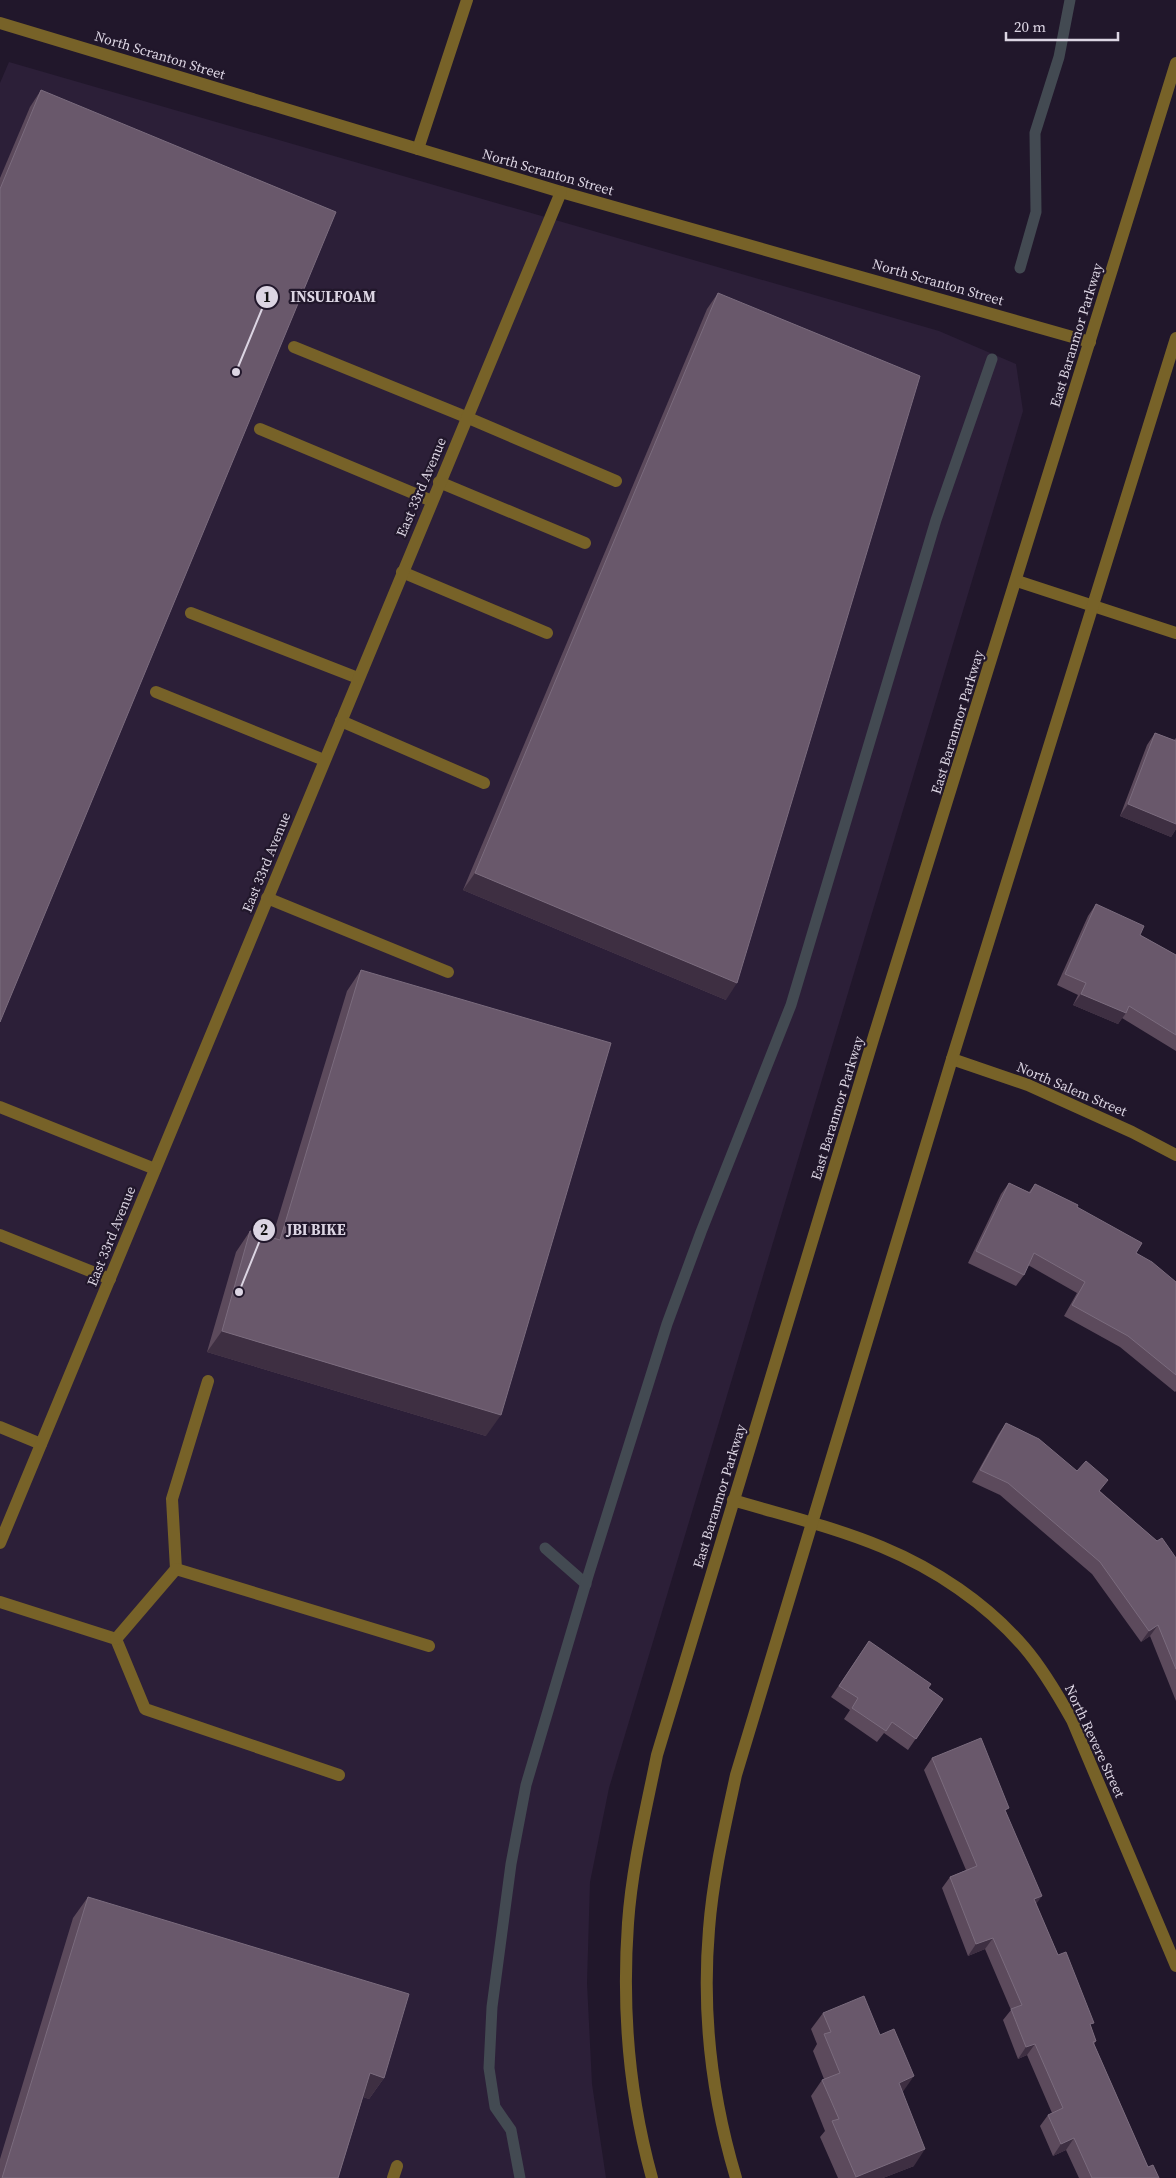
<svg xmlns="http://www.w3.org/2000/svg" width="1176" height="2178" font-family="'Source Serif 4',serif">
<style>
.built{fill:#2c1f38}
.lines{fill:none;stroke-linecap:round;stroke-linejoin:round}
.stream{stroke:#434a52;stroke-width:11}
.minor{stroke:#776228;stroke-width:12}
.wall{fill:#5c4a5c}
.shaded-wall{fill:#3e2f42}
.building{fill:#69586b;stroke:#7b6c7e}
.labels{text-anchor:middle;stroke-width:4.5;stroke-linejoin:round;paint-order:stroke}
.street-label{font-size:14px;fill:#dcd5e3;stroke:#21172b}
.leader{fill:none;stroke:#dcd5e3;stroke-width:2}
.callout-dot{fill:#dcd5e3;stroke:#21172b;stroke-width:2}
.mark-label{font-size:15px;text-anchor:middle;font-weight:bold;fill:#111}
.callout-label{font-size:15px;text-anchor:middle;font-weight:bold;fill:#dcd5e3;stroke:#21172b;stroke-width:4.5;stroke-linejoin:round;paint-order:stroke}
</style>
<rect width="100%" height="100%" fill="#21172b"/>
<!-- built -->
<path class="built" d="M9,62L939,331L1016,364L1023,411L609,1788L590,1882L587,1983L592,2084L606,2178H0V83Z"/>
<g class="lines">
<!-- stream -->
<g class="stream">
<path d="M1020,268L1036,212L1035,133L1059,57L1070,0"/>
<path d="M545,1548L586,1584"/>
<path d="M520,2178L511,2130L495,2107L489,2068L492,2007L511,1864L526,1785L588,1576L667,1324L701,1232L791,1005L936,520L992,359"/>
</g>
<!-- minor -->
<g class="minor">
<path d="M0,23L561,192L1090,342"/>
<path d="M418,149L467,0"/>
<path d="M294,347L466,417L616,481"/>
<path d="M260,429L432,501"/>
<path d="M439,482L585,543"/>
<path d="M402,572L547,633"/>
<path d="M1017,581L1176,633"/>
<path d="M191,613L358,678"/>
<path d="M156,692L324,760"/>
<path d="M341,721L484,783"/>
<path d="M267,898L448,972"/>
<path d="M952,1059L1028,1085L1132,1132L1176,1155"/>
<path d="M0,1107L155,1169"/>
<path d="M0,1235L110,1279"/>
<path d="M0,1427L41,1444"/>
<path d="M733,1500C783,1515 834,1527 882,1547C935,1569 986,1603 1024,1647C1043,1669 1058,1695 1072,1720L1176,1966"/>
<path d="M0,1543L561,192"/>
<path d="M176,1569L172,1499L208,1381"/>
<path d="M0,1602L116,1639L145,1709L339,1775"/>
<path d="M116,1639L176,1569L429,1646"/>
<path d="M393,2178L397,2166"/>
<path d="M652,2178C629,2095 622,2008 628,1923C632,1866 646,1810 657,1755L874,1036L1176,63"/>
<path d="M736,2178C712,2098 702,2012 709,1929C713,1877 725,1826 736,1775L952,1059L1176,338"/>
</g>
</g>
<!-- wall -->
<g class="wall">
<path d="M41,90L0,1022V178L30,107Z"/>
<path d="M718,293L726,1000L463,890L707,309Z"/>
<path d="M1155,733L1174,740L1176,738V829L1171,837L1120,816L1147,745Z"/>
<path d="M1096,904L1140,935L1176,955V1051L1122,1018L1118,1024L1073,1005L1078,995L1057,985L1088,916Z"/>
<path d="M361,970L486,1436L207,1352L236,1252L250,1231L272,1238L347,991Z"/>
<path d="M1009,1183L1029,1192L1035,1184L1077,1207L1136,1253L1176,1282V1391L1175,1392L1120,1347L1064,1316L1077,1293L1028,1265L1024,1275L1016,1286L968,1263L1001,1194Z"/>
<path d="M1006,1423L1100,1491L1176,1558V1701L1150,1636L1141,1642L1092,1574L1000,1495L972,1482L998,1435Z"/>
<path d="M869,1641L928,1688L943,1699L908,1750L884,1733L877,1742L844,1719L850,1710L831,1697Z"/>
<path d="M932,1758L1006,1812L1036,1904L1058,1955L1091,2027L1096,2041L1094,2044L1148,2167L1159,2178H1079L1066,2150L1053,2156L1040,2126L1048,2115L1052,2113L1027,2055L1018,2059L1003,2020L1011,2010L985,1949L968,1956L942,1888L950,1877L966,1870L924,1770Z"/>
<path d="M88,1897L384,2078L369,2099L363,2097L338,2178H0V2159L73,1918Z"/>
<path d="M823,2013L903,2092L914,2166L883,2178H838L820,2137L825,2131L811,2096L822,2080L824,2079L813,2051L817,2044L811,2029Z"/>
</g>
<!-- shaded-wall -->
<g class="shaded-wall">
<path d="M1128,804L1176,824V829L1171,837L1120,816Z"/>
<path d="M475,873L737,983L726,1000L463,890Z"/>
<path d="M1081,994L1126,1013L1118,1024L1073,1005Z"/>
<path d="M222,1331L501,1415L486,1436L207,1352Z"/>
<path d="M1158,1625L1150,1636L1141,1642L1149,1631Z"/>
<path d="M1042,1896L1034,1907V1899Z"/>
<path d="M993,1938L985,1949L968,1956L976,1944Z"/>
<path d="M1035,2044L1027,2055L1018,2059L1026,2047Z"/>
<path d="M370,2073L384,2078L369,2099L355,2094Z"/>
<path d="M914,2076L902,2093L899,2083Z"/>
<path d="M1074,2138L1066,2150L1053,2156L1061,2144Z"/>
<path d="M925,2149L914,2166L883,2178H856V2177Z"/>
</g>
<!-- building -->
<g class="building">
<path d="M41,90L336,212L0,1022V189Z"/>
<path d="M718,293L920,376L737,983L475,873Z"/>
<path d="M1155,733L1176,741V824L1128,804Z"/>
<path d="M1096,904L1144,926L1140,935L1176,955V1035L1129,1006L1126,1013L1081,994L1086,983L1065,974Z"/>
<path d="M361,970L611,1043L501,1415L222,1331L250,1231L280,1240Z"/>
<path d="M1009,1183L1030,1193L1035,1184L1078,1205L1077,1207L1142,1243L1136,1253L1152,1262L1176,1282V1375L1128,1336L1072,1305L1085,1282L1034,1253L1024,1275L976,1251Z"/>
<path d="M1006,1423L1039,1439L1077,1471L1086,1461L1108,1480L1099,1491L1157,1541L1162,1538L1176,1558V1669L1158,1625L1149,1631L1100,1562L1008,1483L980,1470Z"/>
<path d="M869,1641L931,1684L928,1688L943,1699L916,1739L892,1722L886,1731L852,1708L858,1698L839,1686Z"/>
<path d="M981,1738L1009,1808L1005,1810L1042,1896L1034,1899L1058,1955L1066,1952L1094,2023L1090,2024L1096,2041L1093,2042L1148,2167L1153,2165L1159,2178H1092L1074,2138L1061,2144L1048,2115L1063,2108L1035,2044L1026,2047L1011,2009L1022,2005L993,1938L976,1944L950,1877L977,1866L932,1758Z"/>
<path d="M88,1897L409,1994L384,2078L370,2073L338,2178H2Z"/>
<path d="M864,1996L880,2035L894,2029L914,2076L899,2083L925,2149L856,2177L832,2121L839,2119L822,2080L840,2073L824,2034L831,2032L823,2013Z"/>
</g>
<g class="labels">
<!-- street labels -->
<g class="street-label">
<text transform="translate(160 55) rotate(17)" y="5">North Scranton Street</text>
<text transform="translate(548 172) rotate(16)" y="5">North Scranton Street</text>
<text transform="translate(938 282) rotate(16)" y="5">North Scranton Street</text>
<text transform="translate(1076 335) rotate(-73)" y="5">East Baranmor Parkway</text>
<text transform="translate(421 487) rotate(-67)" y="5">East 33rd Avenue</text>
<text transform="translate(957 722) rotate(-73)" y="5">East Baranmor Parkway</text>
<text transform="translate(266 862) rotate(-68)" y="5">East 33rd Avenue</text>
<text transform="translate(1072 1089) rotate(23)" y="5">North Salem Street</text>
<text transform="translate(837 1108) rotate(-73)" y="5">East Baranmor Parkway</text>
<text transform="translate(111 1236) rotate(-68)" y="5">East 33rd Avenue</text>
<text transform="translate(719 1496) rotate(-73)" y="5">East Baranmor Parkway</text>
<text transform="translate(1095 1741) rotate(65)" y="5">North Revere Street</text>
</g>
</g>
<!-- callouts -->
<path class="leader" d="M236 372L267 297M239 1292L264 1230"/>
<g class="callout-dot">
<circle cx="236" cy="372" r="5"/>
<circle cx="239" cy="1292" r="5"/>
<circle cx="267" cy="297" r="12"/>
<circle cx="264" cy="1230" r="12"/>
</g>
<g class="mark-label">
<text x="267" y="302">1</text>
<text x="264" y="1235">2</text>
</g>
<g class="callout-label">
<text x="333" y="302">INSULFOAM</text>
<text x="316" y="1235">JBI BIKE</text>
</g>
<!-- scale -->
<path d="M1006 32v8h112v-8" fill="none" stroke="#dcd5e3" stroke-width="2.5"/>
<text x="1014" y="32" font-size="15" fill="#dcd5e3" stroke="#21172b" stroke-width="4" paint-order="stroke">20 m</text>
</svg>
